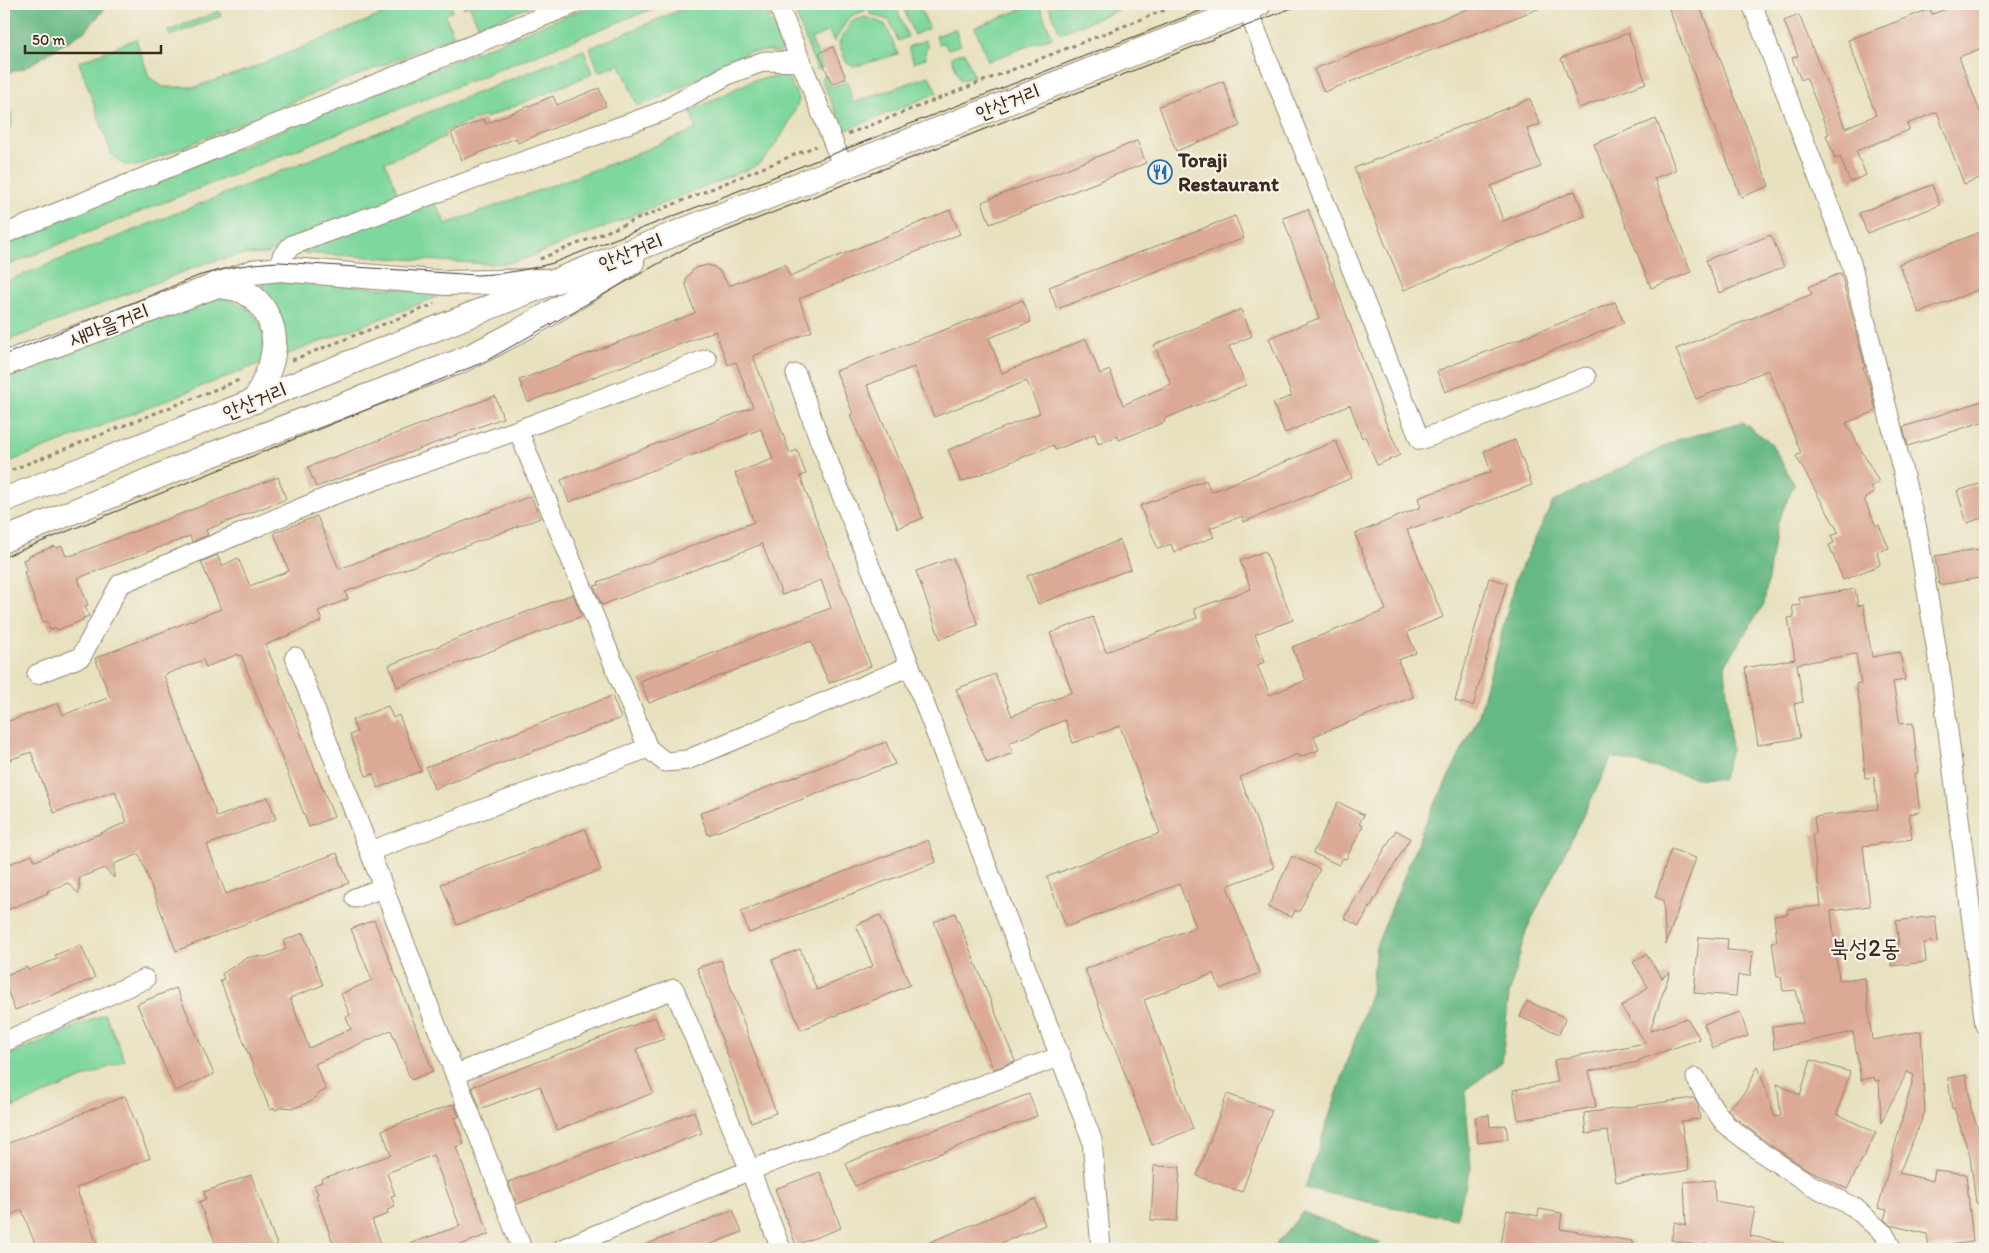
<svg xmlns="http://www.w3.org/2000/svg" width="1989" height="1253" font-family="Itim,'Poor Story',sans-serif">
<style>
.green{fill:#7ed79d;stroke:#5c805e}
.forest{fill:#66b884;stroke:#507151}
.building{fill:#dba995}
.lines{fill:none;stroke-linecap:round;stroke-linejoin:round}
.minor-casing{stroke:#92866e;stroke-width:21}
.major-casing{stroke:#92866e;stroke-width:26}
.path{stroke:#92866e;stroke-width:3;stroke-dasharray:4 4;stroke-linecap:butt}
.minor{stroke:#fff;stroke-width:19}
.major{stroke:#fff;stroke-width:24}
.tram{stroke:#3b2a1e;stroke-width:1}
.labels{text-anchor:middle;stroke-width:4.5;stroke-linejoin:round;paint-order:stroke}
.street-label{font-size:21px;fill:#3b2a1e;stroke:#f7f3e8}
.poi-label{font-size:21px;font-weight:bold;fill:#3b2a1e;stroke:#f7f3e8;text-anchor:start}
.quarter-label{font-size:24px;fill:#3b2a1e;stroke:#f7f3e8}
</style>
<rect width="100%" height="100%" fill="#f7f3e8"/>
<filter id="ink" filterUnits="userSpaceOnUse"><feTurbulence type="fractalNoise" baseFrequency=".02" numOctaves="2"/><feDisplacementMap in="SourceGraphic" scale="10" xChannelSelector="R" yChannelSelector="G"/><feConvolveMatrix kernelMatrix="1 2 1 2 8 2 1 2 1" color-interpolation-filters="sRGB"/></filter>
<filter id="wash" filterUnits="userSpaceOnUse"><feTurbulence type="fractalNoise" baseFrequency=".0096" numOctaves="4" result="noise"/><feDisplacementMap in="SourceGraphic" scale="20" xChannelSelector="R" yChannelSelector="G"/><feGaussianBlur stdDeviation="1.12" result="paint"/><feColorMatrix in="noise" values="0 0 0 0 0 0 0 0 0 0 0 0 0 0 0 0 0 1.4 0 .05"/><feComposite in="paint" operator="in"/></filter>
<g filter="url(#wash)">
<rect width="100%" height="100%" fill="#e8e1bf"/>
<!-- green -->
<g class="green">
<path d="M408,4H450L453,11L445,15L454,36L137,166L122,164L112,155L79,62L136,39L149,77L163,87H195L247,70Z"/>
<path d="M463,4H536L479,27L469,5L464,8Z"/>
<path d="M595,4H664L69,240L4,267V244L66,217Z"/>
<path d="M694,4H763L784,49L778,53L769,51L748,52L671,93L650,102L637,105L620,64L599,72L590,48Z"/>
<path d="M792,4H872L864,11L849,17L834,42L829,31L811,39L823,67L817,70Z"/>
<path d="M884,4H895L908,37L898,41L890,21L868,13L875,6Z"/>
<path d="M902,4H919L929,28L914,35Z"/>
<path d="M1036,4H1039L1052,37L988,61L975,27Z"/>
<path d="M1048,4H1134L1060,33Z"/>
<path d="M219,11L221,16L170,36L168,31Z"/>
<path d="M865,17L885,24L898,54L853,67L846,62L839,44L840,40L852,21Z"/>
<path d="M955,29L961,45L948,49L944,43L939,44L936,36Z"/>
<path d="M925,40L928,48L925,51L926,58L914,63L908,47Z"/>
<path d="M584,50L592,74L486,118L485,116L444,132L445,137L385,162L400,200L281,245L268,254L238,255L206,263L4,342V282Z"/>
<path d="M964,52L974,76L961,81L951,57Z"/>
<path d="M826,75L831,87L847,81L853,103L929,76L937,93L844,131L821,78Z"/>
<path d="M770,77L788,78L799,99C794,117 772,155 756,166L524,259L507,263L490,264L303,253V250L434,200L446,224L610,164L696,129L691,111L751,81Z"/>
<path d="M4,104L11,113L12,125L4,136Z"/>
<path d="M268,281L314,283L438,292L437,297L283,356L259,286Z"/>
<path d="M215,297C234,299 257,309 262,330C265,339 263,352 264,362L4,464V375Z"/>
<path d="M105,1014L125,1060L14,1107L4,1082V1057Z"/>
</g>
<!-- forest -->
<g class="forest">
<path d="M4,4H103L104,10L85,31L25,68L4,74Z"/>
<path d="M1742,422L1771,443L1794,484L1776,527L1764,604L1725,665L1731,749L1723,779L1697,778L1612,757L1526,931L1509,994L1502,1063L1465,1090L1471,1168L1456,1219L1381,1205L1305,1188L1371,992L1376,947L1424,826L1478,718L1517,576L1553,502L1677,440Z"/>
<path d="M4,1082L14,1107L4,1111Z"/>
<path d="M1303,1212L1380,1243L1376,1249H1272Z"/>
</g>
<g id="blocks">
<!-- building -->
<g class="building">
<path d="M1480,4L1548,5L1324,92L1314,69Z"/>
<path d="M1667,4H1699L1769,186L1741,197Z"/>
<path d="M1961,4H1985V47L1959,57L1985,125V176L1964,184L1937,112L1907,124L1909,130L1856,151L1866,175L1850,182L1840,157L1835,159L1826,135L1829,134L1806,77L1801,80L1792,58L1798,56L1784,21L1799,15L1845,128L1876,115L1848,40L1930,9L1932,14Z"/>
<path d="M1628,33L1646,83L1579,108L1561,58Z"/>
<path d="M833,47L846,78L832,84L819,53Z"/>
<path d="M1223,81L1240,126L1176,151L1159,106Z"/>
<path d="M599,88L606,106L518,143L516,138L462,160L451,133L484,119L486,124L553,96L557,105Z"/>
<path d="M1530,99L1540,124L1527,129L1541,167L1491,186L1503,221L1575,191L1585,216L1404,290L1354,168Z"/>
<path d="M1656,119L1676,170L1654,178L1691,272L1651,288L1594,144Z"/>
<path d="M1137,141L1146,163L990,224L982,202Z"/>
<path d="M1932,185L1940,205L1867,233L1859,213Z"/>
<path d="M1308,209L1385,421L1400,455L1377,465L1365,436L1362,438L1350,405L1285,433L1273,403L1292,396L1269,338L1319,318L1283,218Z"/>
<path d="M950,210L960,234L799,299L812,331L753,356L790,453L797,450L806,474L800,476L871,666L829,683L811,641L649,703L640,681L831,608L821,580L782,595L762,544L602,605L594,586L599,585L598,582L754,522L735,473L773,459L761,429L569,502L561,480L753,407L736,362L728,365L715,331L528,402L519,380L695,313L686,285V278L695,268L708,265L714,267L720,272L729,286L785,264L790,276Z"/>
<path d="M1235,216L1244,238L1057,309L1049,287Z"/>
<path d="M1985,230V287L1919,313L1899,264Z"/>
<path d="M1771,235L1784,267L1719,293L1706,260Z"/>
<path d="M1841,273L1865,367L1863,368L1870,386L1876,411L1846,423L1879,482L1871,487L1874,493L1864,499L1876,526L1879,525L1889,548L1877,552L1880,565L1843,580L1829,545L1834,543L1831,536L1839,533L1796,456L1801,453L1768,370L1696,399L1676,349L1812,294L1808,287Z"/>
<path d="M1023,300L1031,322L989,338L1002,373L1086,339L1100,374L1110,370L1123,405L1171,384L1154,345L1241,309L1252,336L1229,346L1246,385L1164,419L1165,422L1119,440L1118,436L1098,444L1095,434L1055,450L1053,445L961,482L948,450L1040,413L1027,381L934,417L914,367L867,385L923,518L898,528L850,415L853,414L836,371Z"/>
<path d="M1615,302L1624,323L1445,392L1437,371Z"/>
<path d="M495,396L503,418L316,487L308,467Z"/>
<path d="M1985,400V421L1908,446L1903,427Z"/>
<path d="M1515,440L1532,485L1407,530L1443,617L1407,632L1416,653L1398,660L1413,697L1314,736L1319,750L1300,757L1298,754L1240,777L1274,868L1227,886L1260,973L1220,989L1214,973L1144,1000L1193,1129L1152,1145L1085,969L1196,927L1179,884L1066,927L1047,877L1160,833L1120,726L1073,743L1065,720L1009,743L1013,753L987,763L956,689L995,674L1012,716L1072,692L1050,633L1093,617L1106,652L1197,618L1194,609L1251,589L1240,561L1265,551L1293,620L1255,634L1265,662L1257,665L1270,695L1306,680L1292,647L1386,610L1355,534L1421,507L1418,498L1491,472L1484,451Z"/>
<path d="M1336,441L1352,478L1244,522L1242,516L1210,528L1214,537L1174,552L1171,544L1158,549L1140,506L1206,480L1211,492Z"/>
<path d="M278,477L286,499L206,530L208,535L192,542L190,536L78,578L88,605L85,606L89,616L83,618V620L57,630L56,628L50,630L46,621L43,622L24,572L27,571L23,560L29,558L28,556L55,546L56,548L62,546L66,556L69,555L70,556Z"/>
<path d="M1985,482V517L1967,523L1957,491Z"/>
<path d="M531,496L540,518L345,592L348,599L318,611L322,621L266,645L334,817L309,827L241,655L239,656L238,654L206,667L203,660L164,675L217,817L268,797L276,819L207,845L226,894L337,853L349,883L176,951L139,854L114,864V878L104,868L79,878V894L68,883L47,891L48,893L4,911V866L32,855L35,861L127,822L115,791L54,813L31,752L4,762V723L58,703L63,715L110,697L95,658L221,609L201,562L217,555L222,566L238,558L250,586L289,571L274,533L317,516L339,569Z"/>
<path d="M1120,540L1131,569L1038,604L1027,576Z"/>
<path d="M1985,548V577L1939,585L1935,556Z"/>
<path d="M953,558L978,625L940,639L916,571Z"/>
<path d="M1489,578L1507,583L1473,706L1455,701Z"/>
<path d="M1855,589L1858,606L1863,605L1872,657L1900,652L1905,680L1893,682L1900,724L1913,723L1918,773H1915L1920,812L1909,814L1912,839L1863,846L1870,906L1831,911L1839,980L1865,978L1872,1040L1921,1031L1925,1112L1899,1173L1933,1181L1935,1170L1966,1174L1973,1242L1929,1247L1927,1234L1890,1225L1884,1219L1887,1210L1878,1208L1914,1075L1907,1072L1881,1123L1879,1080L1875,1081L1874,1077L1861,1080L1853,1032L1774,1049L1772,1026L1803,1023L1796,990L1783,991L1781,977H1777L1772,942L1777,941L1774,916L1788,914L1787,909L1821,906L1812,834H1816L1814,817L1878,809L1874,777L1865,778L1860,707L1856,684L1861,683L1856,654L1797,664L1803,702L1794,704L1800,738L1758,745L1745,668L1795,659L1788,618L1794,617L1792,606L1801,605L1799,598Z"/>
<path d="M573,594L582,616L397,687L389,665Z"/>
<path d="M612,696L621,718L434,789L426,767Z"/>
<path d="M388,706L393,718L399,715L421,771L378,788L373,774L366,776L350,735L357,732L352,720Z"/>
<path d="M886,742L895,764L708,835L700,813Z"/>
<path d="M1338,802L1364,815L1359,824L1363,826L1346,859L1343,858L1339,865L1313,853Z"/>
<path d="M585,829L601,870L457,925L441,884Z"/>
<path d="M1396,830L1410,838L1359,926L1344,918Z"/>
<path d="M928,840L936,862L749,933L741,911Z"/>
<path d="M1671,849L1696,858L1666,944L1663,900L1655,897Z"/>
<path d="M1292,856L1320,869L1299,912L1295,910L1292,917L1268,907Z"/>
<path d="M955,913L1015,1061L993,1069L934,922Z"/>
<path d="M880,915L910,985L801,1030L772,960L800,949L817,990L873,966L856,925Z"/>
<path d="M1935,916L1938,941L1924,943L1926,962L1892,966L1889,946L1899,945L1896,921Z"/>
<path d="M374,920L433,1071L411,1080L391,1030L315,1064L326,1090L320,1093L312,1101L294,1108L282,1107L275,1110L274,1108L270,1110L220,980L224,979L222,974L244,959L253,956L266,957L286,949L283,941L303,933L323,985L290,998L309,1048L351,1029L346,1017L350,1015L341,994L372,980L351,929Z"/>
<path d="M1699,937L1728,939L1727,950L1753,952L1750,976L1738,975L1736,996L1694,993Z"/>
<path d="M81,945L95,978L15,1010L4,982V976L27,967L28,970L57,959L55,955Z"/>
<path d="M1646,954L1662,978L1670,972L1650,1031L1687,1018L1700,1039L1639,1060V1062L1589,1071L1596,1107L1518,1120L1513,1090L1558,1082L1554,1060L1646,1043L1621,1007L1648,987L1633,962Z"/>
<path d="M721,960L776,1113L751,1122L697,968Z"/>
<path d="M176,988L214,1074L175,1091L137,1004Z"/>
<path d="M1527,1001L1566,1018L1559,1034L1520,1017Z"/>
<path d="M1740,1012L1748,1036L1713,1048L1704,1024Z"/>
<path d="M655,1017L664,1039L636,1049L653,1093L557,1130L540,1086L480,1109L472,1087Z"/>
<path d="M1811,1060L1850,1072L1837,1114L1876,1133L1847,1189L1805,1168L1772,1146L1734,1117L1728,1109L1745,1092L1758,1066L1775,1117L1781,1116L1777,1084L1800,1095Z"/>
<path d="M1966,1075L1971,1108L1985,1151V1203H1976L1970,1156L1954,1108L1952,1109L1948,1078Z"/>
<path d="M1029,1094L1037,1116L855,1186L846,1163Z"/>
<path d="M1227,1094L1272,1110L1242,1192L1197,1176Z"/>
<path d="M125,1096L150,1158L76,1188L99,1249H37L22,1210L4,1217V1145Z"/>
<path d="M1694,1098L1698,1105L1700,1119L1681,1121L1689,1170L1616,1182L1608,1131L1586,1134L1584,1113Z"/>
<path d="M454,1104L459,1117L454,1118L464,1144L456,1147L489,1234L450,1249H401L400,1247L460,1226L433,1155L387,1173L395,1195L391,1196L395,1207L387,1210L388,1214L372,1220L383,1249H335L316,1195L318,1194L314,1185L322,1182L321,1179L391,1155L382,1130Z"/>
<path d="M694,1111L702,1133L517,1204L508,1182Z"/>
<path d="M1489,1115L1490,1127L1506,1125L1508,1139L1478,1143L1475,1117Z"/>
<path d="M1154,1166L1180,1167L1177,1221L1151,1220Z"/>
<path d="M820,1172L841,1228L796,1245L775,1189Z"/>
<path d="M251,1175L277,1245L267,1249H218L199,1202L206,1199L204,1192Z"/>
<path d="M1714,1180L1715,1201L1755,1208L1750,1236L1783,1242V1249H1733L1704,1244L1703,1247L1671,1240L1675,1222L1686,1225L1684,1182Z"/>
<path d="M1035,1199L1045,1225L986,1249H913Z"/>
<path d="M1539,1209L1562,1213L1560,1229L1632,1241V1249H1500L1507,1210L1538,1216Z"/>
<path d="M733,1210L742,1232L698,1249H635Z"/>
</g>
</g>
</g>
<g filter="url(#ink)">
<use href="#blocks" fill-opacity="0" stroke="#92866e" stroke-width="1"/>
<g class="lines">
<!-- minor casing -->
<g class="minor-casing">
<g id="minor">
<path d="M778,4L843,167"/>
<path d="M1752,4L1851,263L1917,529L1942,683L1985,1025"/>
<path d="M1247,8L1420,440L1586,377"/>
<path d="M4,234L574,4"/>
<path d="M280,269L282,256L292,245L663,111L729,74L765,61L802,62"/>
<path d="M796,374L820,441L910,666L1092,1140L1101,1249"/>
<path d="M518,430L648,748L665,762L687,760L910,666"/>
<path d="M295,657L522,1249"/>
<path d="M37,674L81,657L120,584L330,496L518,430L707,359"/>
<path d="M370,851L648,748"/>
<path d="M355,898L383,888"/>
<path d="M4,1042L145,979"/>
<path d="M456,1074L674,989L750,1170L781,1249"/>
<path d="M1696,1078L1709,1102L1726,1125L1765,1155L1811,1185L1854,1207L1884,1234L1892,1249"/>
<path d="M562,1249L750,1170L1061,1056"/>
</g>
</g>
<!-- major casing -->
<g class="major-casing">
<g id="major">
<path d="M214,285C221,287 229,287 237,289C264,297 278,328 273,354C271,371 261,386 255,401"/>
<path d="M4,364L253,272L280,269L447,283L545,281"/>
<path d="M4,500L843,167L1259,4"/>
<path d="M4,540L208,456L458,362C519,334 576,299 632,262"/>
</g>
</g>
<!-- path -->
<g class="path">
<path d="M848,134L1180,4"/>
<path d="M540,259L816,146"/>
<path d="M292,360L435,304"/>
<path d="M4,473L242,379"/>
</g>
<!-- minor -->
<use href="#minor" class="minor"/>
<!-- major -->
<use href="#major" class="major"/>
<!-- tram -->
<g class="tram">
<path d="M4,355L198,276C225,268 251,263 280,262L477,275C503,274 527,270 553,263L1218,4"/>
<path d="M4,557L484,362L693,244L1302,4"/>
</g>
</g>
</g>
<!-- icons -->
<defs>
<g id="restaurant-ring" transform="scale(1.25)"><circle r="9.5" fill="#f7f3e8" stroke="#1f6fb2" stroke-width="1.5"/><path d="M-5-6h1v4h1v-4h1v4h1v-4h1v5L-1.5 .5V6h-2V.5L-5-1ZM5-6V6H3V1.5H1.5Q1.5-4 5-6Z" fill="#1f6fb2"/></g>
</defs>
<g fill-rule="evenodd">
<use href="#restaurant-ring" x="1160" y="172"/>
</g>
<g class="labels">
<!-- street labels -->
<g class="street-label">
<text transform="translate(1008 102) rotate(-21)" y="7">안산거리</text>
<text transform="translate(631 252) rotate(-22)" y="7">안산거리</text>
<text transform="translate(109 325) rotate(-21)" y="7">새마을거리</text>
<text transform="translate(255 401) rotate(-22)" y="7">안산거리</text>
</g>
<!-- poi labels -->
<g class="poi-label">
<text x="1178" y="167">Toraji<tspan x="1178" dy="24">Restaurant</tspan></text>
</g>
<!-- quarter labels -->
<g class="quarter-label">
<text x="1865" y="956">북성2동</text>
</g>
</g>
<!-- margin -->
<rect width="1989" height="1253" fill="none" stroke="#f7f3e8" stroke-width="20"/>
<!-- scale -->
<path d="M25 45v8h136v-8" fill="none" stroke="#3b2a1e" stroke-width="2.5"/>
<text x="32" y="45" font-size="15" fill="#3b2a1e" stroke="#f7f3e8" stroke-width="4" paint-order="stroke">50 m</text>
</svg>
